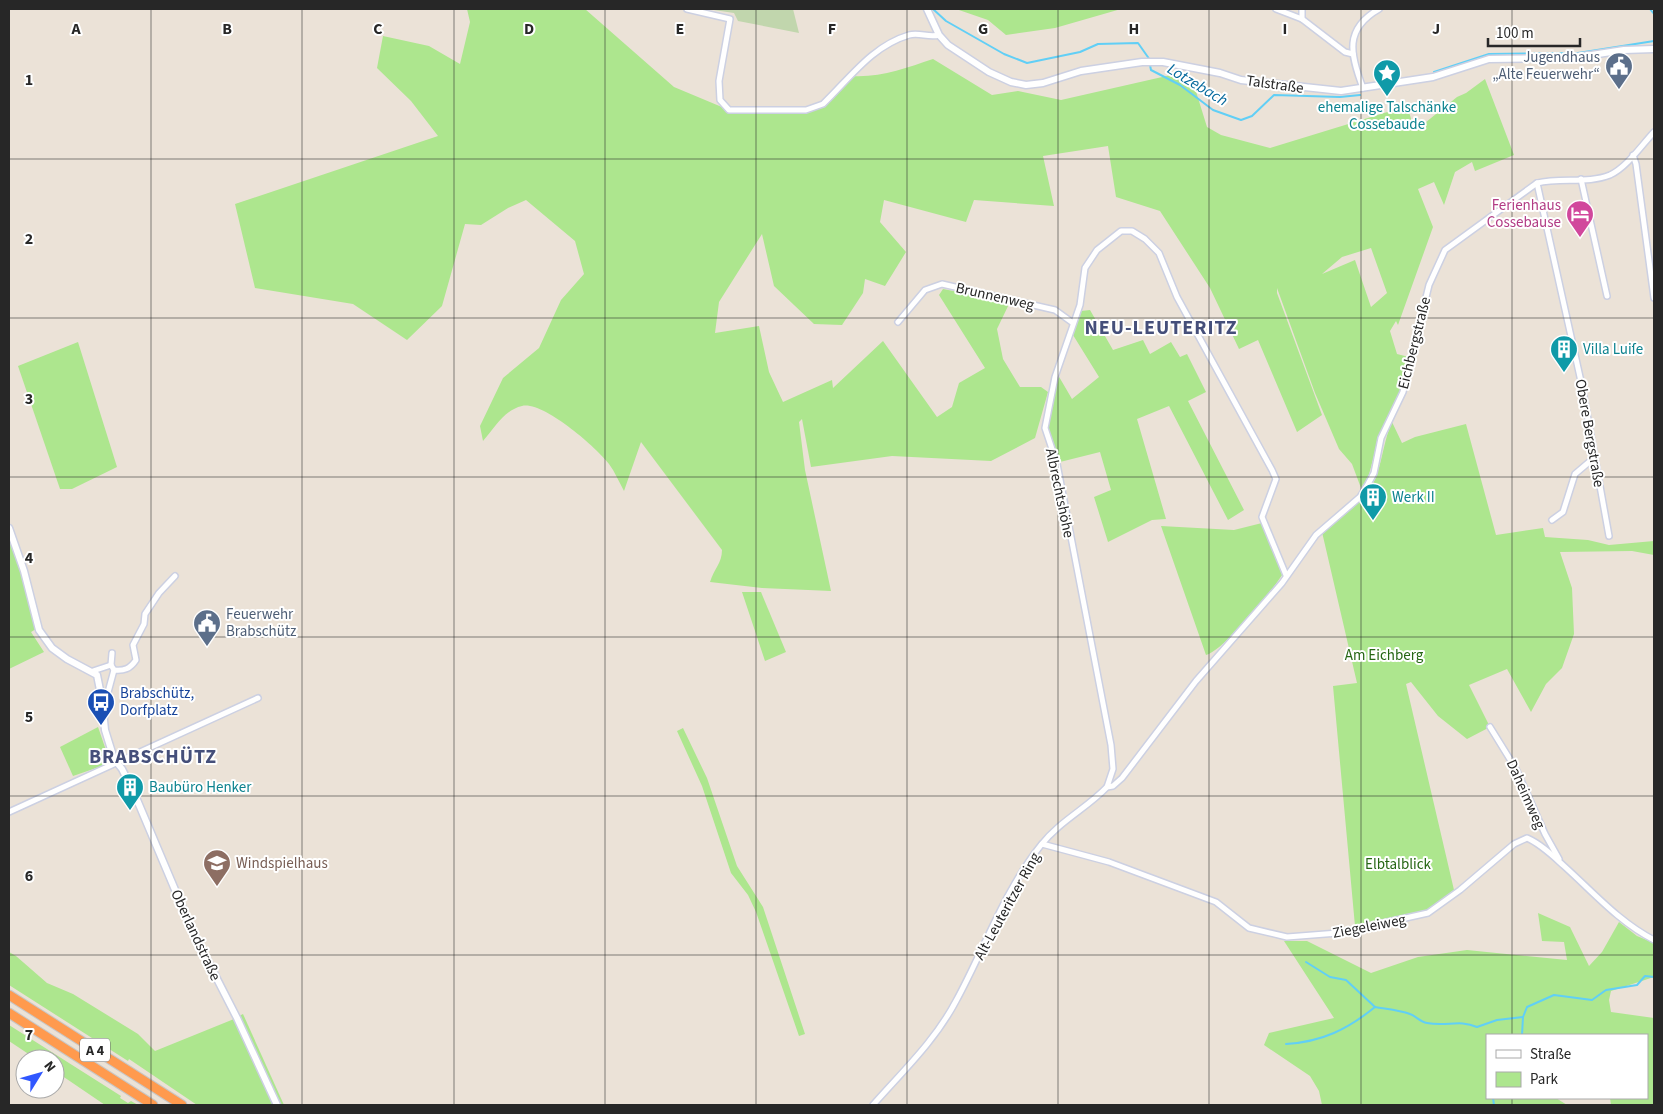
<svg xmlns="http://www.w3.org/2000/svg" width="1663" height="1114" font-family="'Source Sans 3',sans-serif">
<style>
.green{fill:#ade68e;fill-rule:evenodd}
.cemetery{fill:#c1d6ad}
.lines{fill:none;stroke-linecap:round;stroke-linejoin:round}
.stream{stroke:#61cff6;stroke-width:2}
.minor-casing{stroke:#ccd0e2;stroke-width:8}
.tertiary-casing{stroke:#ccd0e2;stroke-width:9}
.motorway-casing{stroke:#c7c7c7;stroke-width:11}
.minor{stroke:#fff;stroke-width:5}
.tertiary{stroke:#fff;stroke-width:6}
.motorway{stroke:#ff9a4e;stroke-width:9}
.grid{fill:none;stroke:#272727;stroke-width:1;stroke-opacity:0.55}
.labels{text-anchor:middle;stroke-width:4;stroke-linejoin:round;paint-order:stroke}
.shield{fill:#fff;stroke:#686868;stroke-width:1}
.shield-label{font-size:14px;font-weight:bold;fill:#272727}
.service-label{font-size:15px;fill:#4e5e75;stroke:#fff;text-anchor:end}
.street-label{font-size:15px;fill:#272727;stroke:#fff}
.culture-label{font-size:15px;fill:#0d838f;stroke:#fff;text-anchor:start}
.hotel-label{font-size:15px;fill:#b23c85;stroke:#fff;text-anchor:end}
.park-label{font-size:15px;fill:#266614;stroke:#fff}
.transit-label{font-size:15px;fill:#164399;stroke:#fff;text-anchor:start}
.education-label{font-size:15px;fill:#785e54;stroke:#fff;text-anchor:start}
.water-label{font-size:16px;font-style:italic;fill:#05699d;stroke:#fff}
.district-label{font-size:20px;font-weight:bold;letter-spacing:1px;fill:#454f7a;stroke:#fff}
.grid-label{font-size:16px;text-anchor:middle;font-weight:bold;fill:#272727;stroke:#fff;stroke-width:4;stroke-linejoin:round;paint-order:stroke}
</style>
<rect width="100%" height="100%" fill="#ebe2d7"/>
<!-- green -->
<g class="green">
<path d="M467,9H585L674,87L729,110L816,108L851,76C880,78 906,68 933,59L992,95L1018,91L1061,100L1171,75L1194,85L1207,127L1221,135L1270,148L1407,106L1415,131L1457,97L1466,93L1485,79L1514,155L1475,171L1472,162L1455,172L1444,205L1434,182L1418,189L1433,227L1398,325L1396,321L1390,331L1397,354L1409,357L1401,389L1380,434L1368,478L1361,488L1352,464L1339,449L1315,393L1277,288V293L1322,415L1297,432L1258,340L1239,349L1210,288L1160,211L1116,197L1108,146L1043,156L1054,206L974,200L966,222L884,200L880,222L906,252L885,286L865,279L863,293L842,325L814,324L774,286L762,234L719,302L715,333L759,326L769,372L783,402L832,380L833,388L883,341L937,417L952,407L959,383L985,368L939,295L943,289L1010,302L997,329L1003,359L1020,387H1041L1048,392L1035,438L991,461L892,456L811,467L802,419L799,422L805,470L831,591L762,588L710,582C714,569 722,563 722,550L641,442L624,491C619,482 615,472 609,464C596,447 543,401 522,406C504,410 494,429 483,441L480,426L503,378L539,348L561,300L584,274L575,241L526,200L508,208L481,225L465,224L442,306L407,340L353,304L255,288L235,204L438,136L411,101L377,68L383,36L429,46L460,64L470,22ZM1371,248L1387,293L1371,307L1355,260L1322,274L1342,257Z"/>
<path d="M956,9H1121L1055,28L1006,35L988,20Z"/>
<path d="M1090,310L1113,350L1143,340L1150,354L1171,342L1180,357L1187,354L1206,392L1188,401L1244,510L1228,520L1169,406L1137,419L1166,519L1152,520L1108,542L1094,497L1111,490L1100,452L1060,462L1046,428L1058,375L1072,399L1099,377L1073,335L1081,311Z"/>
<path d="M78,342L117,467L72,489H60L18,366Z"/>
<path d="M1392,422L1402,443L1415,437L1466,424L1496,535L1543,528L1545,537L1588,540L1609,545L1654,541V555L1632,551L1560,552L1572,588L1574,634L1562,668L1546,684L1531,712L1507,669L1469,685L1490,727L1467,739L1438,716L1411,682L1406,684L1454,890L1426,911L1355,926L1333,686L1357,683L1322,532C1341,516 1369,499 1377,474C1383,457 1384,440 1392,422Z"/>
<path d="M1262,523L1282,575C1271,593 1224,650 1206,655L1161,526L1234,530Z"/>
<path d="M9,535L17,558L36,629L31,632L44,652L9,669Z"/>
<path d="M742,592H761L786,652L765,661Z"/>
<path d="M98,727L109,759L105,765L73,776L60,747Z"/>
<path d="M683,728L707,778L737,866L763,907L805,1034L799,1036L756,912L748,895L731,873L702,786L677,731Z"/>
<path d="M1538,913L1570,927L1589,966L1602,952L1619,922L1637,936L1654,943V977L1611,991L1609,1000L1611,1012L1654,1018V1105H1611L1610,1098H1647V1035H1487V1098H1556L1567,1105H1322L1319,1091L1310,1076L1264,1045L1269,1033L1334,1018L1284,941H1307L1371,973L1418,957L1467,950L1567,960L1564,942L1542,941Z"/>
<path d="M9,952L16,956L47,983L73,994L138,1034L155,1051L234,1019L274,1105H197L129,1059L128,1061L9,985Z"/>
<path d="M243,1014L284,1105H280L239,1016Z"/>
<path d="M9,1025L121,1096L120,1098L128,1103L131,1101L138,1105H105L55,1071V1059H36L9,1041Z"/>
</g>
<!-- cemetery -->
<path class="cemetery" d="M707,9H793L799,33L738,21L734,13Z"/>
<g class="lines">
<!-- stream -->
<g class="stream">
<path d="M933,9L946,21L1004,54L1027,63L1080,52L1098,44L1138,43L1150,60"/>
<path d="M1650,9L1654,14"/>
<path d="M1150,65L1151,70L1180,85L1213,110L1241,120L1252,116L1274,95L1340,97L1360,95"/>
<path d="M1434,72L1489,54L1578,53L1654,41"/>
<path d="M1306,962L1330,977L1346,980L1375,1007"/>
<path d="M1522,1035L1523,1017L1527,1007L1554,995L1592,1000L1606,990L1637,985L1645,976L1654,977"/>
<path d="M1286,1044C1322,1042 1348,1029 1375,1007C1386,1009 1399,1010 1410,1014C1416,1016 1420,1022 1427,1023C1447,1027 1459,1019 1477,1027L1497,1020L1523,1017"/>
<path d="M1493,1098L1494,1105"/>
</g>
<!-- minor casing -->
<g class="minor-casing">
<g id="minor">
<path d="M687,9L730,19L719,81L720,100L729,110H806L823,104C850,78 872,46 909,35C919,32 929,38 939,35"/>
<path d="M1276,9L1302,19L1345,52L1353,54"/>
<path d="M1302,19V9"/>
<path d="M1363,88C1350,54 1344,29 1379,9"/>
<path d="M1633,155L1636,164L1654,298"/>
<path d="M1581,179L1607,296"/>
<path d="M1537,183L1582,386L1609,536"/>
<path d="M898,322L925,290L942,284L1055,310L1073,323"/>
<path d="M1552,520L1563,512L1575,474L1595,457"/>
<path d="M111,665L112,653"/>
<path d="M114,670C124,671 130,669 136,660L133,645L144,624L145,614L159,593L175,576"/>
<path d="M93,671L111,665L114,670L107,696L102,700"/>
<path d="M1490,727L1516,769L1545,834L1559,859"/>
<path d="M1107,787L1113,769L1111,745L1057,464L1045,428L1055,377L1080,305L1085,268L1097,250L1121,231H1132L1145,239L1159,253L1177,297L1272,470L1276,479L1262,517L1286,575"/>
<path d="M9,812L258,698"/>
<path d="M1042,844L1109,862L1216,902L1249,928L1287,937L1338,933L1428,913L1460,890L1514,844L1527,838C1541,844 1553,856 1564,866C1593,892 1619,922 1654,940"/>
<path d="M873,1105C902,1072 935,1041 956,1001C984,950 1004,891 1041,845C1060,821 1087,808 1107,787L1113,786L1122,778L1196,681L1282,583L1316,535L1360,497L1368,484L1374,473L1381,438L1403,392L1429,285L1445,250L1537,183C1560,177 1588,184 1610,175C1627,167 1641,146 1654,132"/>
</g>
</g>
<!-- tertiary casing -->
<g class="tertiary-casing">
<g id="tertiary">
<path d="M927,9L939,35L948,45L989,72L1011,82L1026,85L1043,83L1081,71L1142,62H1163L1220,73L1241,80L1341,91L1433,77L1489,59L1572,58L1624,50L1654,49"/>
<path d="M9,528L24,571L39,630L52,648L67,659L97,675L102,700L105,730L114,759L122,769L135,795L192,930L237,1018L277,1105"/>
</g>
</g>
<!-- motorway casing -->
<g class="motorway-casing">
<g id="motorway">
<path d="M9,995L182,1105"/>
<path d="M9,1013L153,1105"/>
</g>
</g>
<!-- minor -->
<use href="#minor" class="minor"/>
<!-- tertiary -->
<use href="#tertiary" class="tertiary"/>
<!-- motorway -->
<use href="#motorway" class="motorway"/>
</g>
<!-- grid -->
<path class="grid" d="M151,9V1105M302,9V1105M454,9V1105M605,9V1105M756,9V1105M907,9V1105M1058,9V1105M1209,9V1105M1361,9V1105M1512,9V1035M9,159H1654M9,318H1654M9,477H1654M9,637H1654M9,796H1654M9,955H1654M1512,1098V1105"/>
<!-- icons -->
<defs>
<g id="civic-pin" transform="scale(1.4375)"><path d="M0 17L-7.5 6A9.5 9.5 0 1 1 7.5 6Z" fill="#5c6f8a" stroke="#fff"/><path d="M-.6-6.5H3V-4.5H.6V-3L4-1V1h2V6H-6V1h2V-1L-.6-3ZM-1.2 2.5V6h2.4V2.5Z" fill="#fff"/></g>
<g id="sight-pin" transform="scale(1.4375)"><path d="M0 17L-7.5 6A9.5 9.5 0 1 1 7.5 6Z" fill="#0f9aa8" stroke="#fff"/><path d="M0-6L1.8-2.2L6-1.7L2.9 1.2L3.7 5.4L0 3.3L-3.7 5.4L-2.9 1.2L-6-1.7L-1.8-2.2Z" fill="#fff"/></g>
<g id="hotel-pin" transform="scale(1.4375)"><path d="M0 17L-7.5 6A9.5 9.5 0 1 1 7.5 6Z" fill="#d1479c" stroke="#fff"/><path d="M-6-4.5h1.5V1H6V5H4.5V3h-9V5H-6ZM-4 0a1.8 1.8 0 1 1 3.6 0ZM.5 0V-2.5h3Q6-2.5 6 0Z" fill="#fff"/></g>
<g id="building-pin" transform="scale(1.4375)"><path d="M0 17L-7.5 6A9.5 9.5 0 1 1 7.5 6Z" fill="#0f9aa8" stroke="#fff"/><path d="M-4-6H4V6H1V3H-1V6H-4ZM-2.5-4.3h1.7v1.8h-1.7ZM.8-4.3h1.7v1.8H.8ZM-2.5-1h1.7V.8h-1.7ZM.8-1h1.7V.8H.8Z" fill="#fff"/></g>
<g id="bus-pin" transform="scale(1.4375)"><path d="M0 17L-7.5 6A9.5 9.5 0 1 1 7.5 6Z" fill="#1a4fb4" stroke="#fff"/><path d="M-5-6H5V4H4V6H2V4H-2V6H-4V4H-5ZM-3.5-4V0h7V-4ZM-3.5 1.2v1.5H-2V1.2ZM2 1.2v1.5H3.5V1.2Z" fill="#fff"/></g>
<g id="school-pin" transform="scale(1.4375)"><path d="M0 17L-7.5 6A9.5 9.5 0 1 1 7.5 6Z" fill="#8d6e63" stroke="#fff"/><path d="M0-5L7-2L0 1L-7-2ZM-4 1L0 2.5L4 1V4Q0 6-4 4Z" fill="#fff"/></g>
</defs>
<g fill-rule="evenodd">
<use href="#civic-pin" x="1619" y="66"/>
<use href="#sight-pin" x="1387" y="73"/>
<use href="#hotel-pin" x="1580" y="214"/>
<use href="#building-pin" x="1564" y="349"/>
<use href="#building-pin" x="1373" y="497"/>
<use href="#civic-pin" x="207" y="623"/>
<use href="#bus-pin" x="101" y="702"/>
<use href="#building-pin" x="130" y="787"/>
<use href="#school-pin" x="217" y="863"/>
</g>
<g class="labels">
<!-- shield labels -->
<rect class="shield" x="80" y="1038.5" width="30" height="23" rx="4"/>
<g class="shield-label">
<text x="95" y="1055">A 4</text>
</g>
<!-- service labels -->
<g class="service-label">
<text x="1600" y="62">Jugendhaus<tspan x="1600" dy="17">„Alte Feuerwehr“</tspan></text>
<text x="226" y="619" text-anchor="start">Feuerwehr<tspan x="226" dy="17">Brabschütz</tspan></text>
</g>
<!-- street labels -->
<g class="street-label">
<text transform="translate(1275 84) rotate(8)" y="5">Talstraße</text>
<text transform="translate(995 296) rotate(13)" y="5">Brunnenweg</text>
<text transform="translate(1414 343) rotate(-76)" y="5">Eichbergstraße</text>
<text transform="translate(1590 433) rotate(80)" y="5">Obere Bergstraße</text>
<text transform="translate(1060 493) rotate(78)" y="5">Albrechtshöhe</text>
<text transform="translate(1526 794) rotate(66)" y="5">Daheimweg</text>
<text transform="translate(1007 906) rotate(-61)" y="5">Alt-Leuteritzer Ring</text>
<text transform="translate(1369 926) rotate(-11)" y="5">Ziegeleiweg</text>
<text transform="translate(196 935) rotate(65)" y="5">Oberlandstraße</text>
</g>
<!-- culture labels -->
<g class="culture-label">
<text x="1387" y="112" text-anchor="middle">ehemalige Talschänke<tspan x="1387" dy="17">Cossebaude</tspan></text>
<text x="1583" y="354">Villa Luiſe</text>
<text x="1392" y="502">Werk II</text>
<text x="149" y="792">Baubüro Henker</text>
</g>
<!-- hotel labels -->
<g class="hotel-label">
<text x="1561" y="210">Ferienhaus<tspan x="1561" dy="17">Cossebause</tspan></text>
</g>
<!-- park labels -->
<g class="park-label">
<text x="1384" y="660">Am Eichberg</text>
<text x="1398" y="869">Elbtalblick</text>
</g>
<!-- transit labels -->
<g class="transit-label">
<text x="120" y="698">Brabschütz,<tspan x="120" dy="17">Dorfplatz</tspan></text>
</g>
<!-- education labels -->
<g class="education-label">
<text x="236" y="868">Windspielhaus</text>
</g>
<!-- water labels -->
<g class="water-label">
<text transform="translate(1198 84) rotate(31)" y="6">Lotzebach</text>
</g>
<!-- district labels -->
<g class="district-label">
<text x="1161" y="334">NEU-LEUTERITZ</text>
<text x="153" y="763">BRABSCHÜTZ</text>
</g>
</g>
<g class="grid-label">
<text x="76" y="34">A</text>
<text x="227" y="34">B</text>
<text x="378" y="34">C</text>
<text x="529" y="34">D</text>
<text x="680" y="34">E</text>
<text x="832" y="34">F</text>
<text x="983" y="34">G</text>
<text x="1134" y="34">H</text>
<text x="1285" y="34">I</text>
<text x="1436" y="34">J</text>
<text x="29" y="85">1</text>
<text x="29" y="244">2</text>
<text x="29" y="404">3</text>
<text x="29" y="563">4</text>
<text x="29" y="722">5</text>
<text x="29" y="881">6</text>
<text x="29" y="1040">7</text>
</g>
<!-- border -->
<rect width="1663" height="1114" fill="none" stroke="#272727" stroke-width="20"/>
<!-- legend -->
<rect x="1486" y="1034" width="162" height="65" fill="#ffffff" stroke="#a9a9a9"/>
<rect x="1496" y="1050" width="25" height="8" fill="#ffffff" stroke="#a9a9a9"/>
<text x="1530" y="1059" font-size="15" fill="#272727">Straße</text>
<rect x="1496" y="1072" width="25" height="15" fill="#ade68e" stroke="#a9a9a9"/>
<text x="1530" y="1084" font-size="15" fill="#272727">Park</text>
<!-- north arrow -->
<g transform="translate(40 1074) rotate(53)"><circle r="24" fill="#ffffff" stroke="#a9a9a9"/>
<path d="M0-4L9 19L0 12L-9 19Z" fill="#3057ff"/>
<text y="-8" font-size="14" font-weight="bold" text-anchor="middle" fill="#272727">N</text>
</g>
<!-- scale -->
<path d="M1488 38v8h92v-8" fill="none" stroke="#272727" stroke-width="2.5"/>
<text x="1496" y="38" font-size="15" fill="#272727" stroke="#ffffff" stroke-width="4" paint-order="stroke">100 m</text>
</svg>
